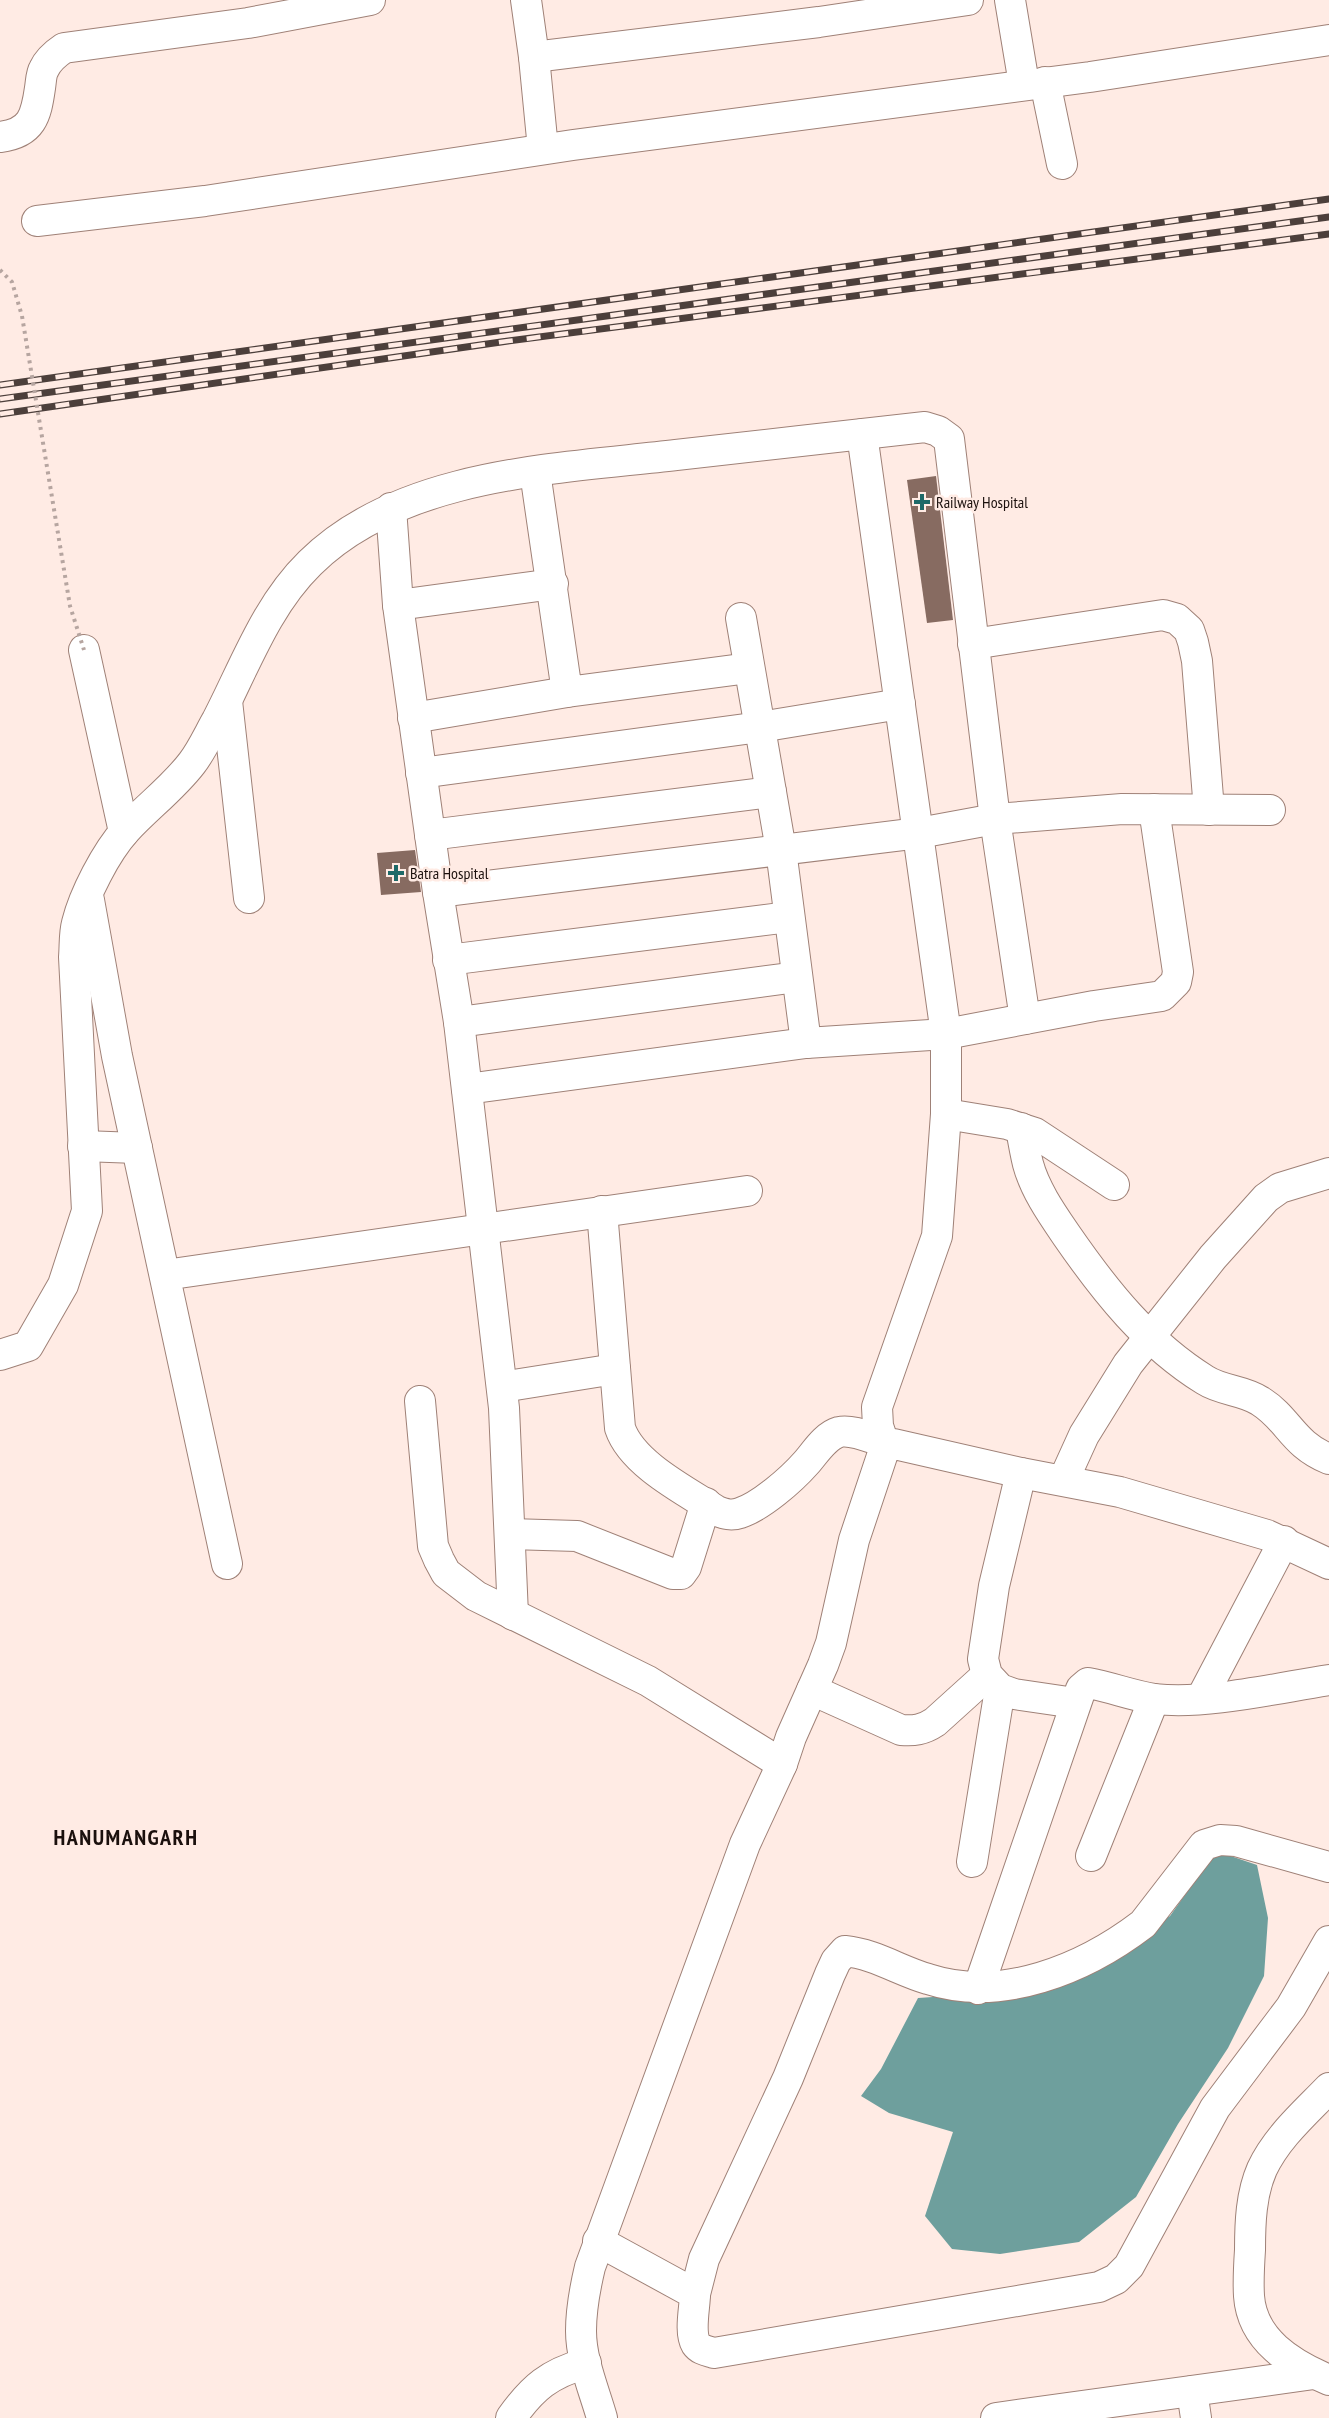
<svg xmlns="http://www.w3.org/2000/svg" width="1329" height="2418" font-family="'PT Sans Narrow',sans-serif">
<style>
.water{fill:#6e9f9d}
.building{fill:#876b61}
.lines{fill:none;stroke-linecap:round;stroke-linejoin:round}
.minor-casing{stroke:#9f8177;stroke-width:32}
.path{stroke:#b6a5a0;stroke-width:4;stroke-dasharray:3 4.5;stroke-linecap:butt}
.minor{stroke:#fff;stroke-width:30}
.rail-casing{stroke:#4c3f3b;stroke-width:7}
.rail{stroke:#ffebe4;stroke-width:4.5;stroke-dasharray:14;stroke-linecap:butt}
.path-bridge{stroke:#b6a5a0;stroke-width:4;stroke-dasharray:3 4.5;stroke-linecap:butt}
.poi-dot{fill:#1d6968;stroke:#ffebe4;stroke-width:2}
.labels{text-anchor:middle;stroke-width:5;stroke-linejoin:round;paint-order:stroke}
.poi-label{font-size:16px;fill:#1b100d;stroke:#ffebe4;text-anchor:start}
.district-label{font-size:22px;font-weight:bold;letter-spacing:1.5px;fill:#1b100d;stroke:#ffebe4}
</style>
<rect width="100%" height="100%" fill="#ffebe4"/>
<!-- water -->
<path class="water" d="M1216,1851L1257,1865L1268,1918L1264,1976L1228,2048L1178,2124L1136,2197L1079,2242L1000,2254L952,2249L925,2216L953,2132L889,2113L861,2096L881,2069L918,1998L963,1995L1116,1950L1170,1916Z"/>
<!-- building -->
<g class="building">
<path d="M936,476L953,620L927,623L907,480Z"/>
<path d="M415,850L421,892L381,895L377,853Z"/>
</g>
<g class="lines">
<!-- minor casing -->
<g class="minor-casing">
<g id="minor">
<path d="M526,0L534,57L819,22L968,0"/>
<path d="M1010,0L1024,84"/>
<path d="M534,57L543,149"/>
<path d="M1045,82L1062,164"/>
<path d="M0,137C32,133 36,116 40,88C41,82 41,74 44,69C48,60 55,54 64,48L248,23L370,0"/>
<path d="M37,221L205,201L573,145L1090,77L1329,40"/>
<path d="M862,434L946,1034V1114L937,1236L877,1407L878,1426L885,1447"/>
<path d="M535,472L567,692L749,668"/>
<path d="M391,508L398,605L438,892L459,1022L504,1408L513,1615"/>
<path d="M398,605L553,584"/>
<path d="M741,618L781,850L806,1043"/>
<path d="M973,644L1163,615L1177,619L1189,630L1193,642L1197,661L1209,810"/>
<path d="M84,650L124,832"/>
<path d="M227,701L249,898"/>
<path d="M413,718L567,692"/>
<path d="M421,773L760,727L900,704"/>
<path d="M430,835L771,792"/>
<path d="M438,892L919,833L995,819L1122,809L1270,810"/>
<path d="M89,900L117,1056L227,1564"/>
<path d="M448,960L789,917"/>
<path d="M459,1022L797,977"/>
<path d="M467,1089L806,1043L946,1034L1094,1006L1162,996L1176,982L1178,972L1154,809"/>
<path d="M946,1114L1007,1124L1035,1133L1114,1185"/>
<path d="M1021,1128C1023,1140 1025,1152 1028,1164C1035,1190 1052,1214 1067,1236C1105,1291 1147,1344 1205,1380C1222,1391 1244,1390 1260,1401C1289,1419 1292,1444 1329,1459"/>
<path d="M83,1146L137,1148"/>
<path d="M602,1211L620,1428C632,1464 686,1491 717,1511C725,1514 731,1516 740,1513C761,1506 791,1480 806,1463C815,1453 825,1436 839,1432C852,1429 871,1438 884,1442"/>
<path d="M165,1275L747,1191"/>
<path d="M0,1355L28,1346L63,1285L87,1211L74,957C75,946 74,934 77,923C84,895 106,852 126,830C147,807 173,788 192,763C202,750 209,734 217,720C245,666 266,606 310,563C401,473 556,469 676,455C759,446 842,436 925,427L938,431L949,439L995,819L1025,1019"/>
<path d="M502,1387L615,1369"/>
<path d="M420,1401L433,1546L439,1560L446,1573L476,1596L648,1681L782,1764"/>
<path d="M1021,1473L994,1586L983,1659L987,1675L1000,1689L1014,1694L1075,1703"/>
<path d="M1064,1479L1084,1435L1128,1364L1213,1257L1266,1198L1280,1188L1329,1173"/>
<path d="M510,1534L577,1536L673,1574H681L686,1567L706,1503"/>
<path d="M812,1690L901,1730C914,1731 923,1730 935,1722L987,1675"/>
<path d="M1201,1699L1284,1541"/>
<path d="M1091,1856L1154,1699"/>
<path d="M972,1862L1000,1689"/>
<path d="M978,1989L1081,1689L1088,1683C1111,1687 1133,1696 1155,1699C1206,1705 1277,1688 1329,1680"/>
<path d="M1329,2088C1305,2113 1277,2137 1262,2169C1251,2194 1250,2223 1250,2250C1249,2265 1248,2280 1249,2296C1252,2340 1291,2364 1329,2380"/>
<path d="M598,2241L695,2294C695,2307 689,2332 696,2344C700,2350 708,2351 714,2353L1099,2287L1116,2279L1129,2266L1215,2108L1291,2007L1329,1941"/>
<path d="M695,2294L704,2259L788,2078L830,1974L836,1961L845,1951C875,1954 900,1971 928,1979C1002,2003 1084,1969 1143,1924L1204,1845L1220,1840L1236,1841L1329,1867"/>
<path d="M1192,2391L1196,2418"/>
<path d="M511,2418C533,2387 549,2374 586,2363"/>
<path d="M602,2418C594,2390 581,2360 581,2331C581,2309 585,2288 590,2267L745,1844L782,1764L791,1737L823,1665L831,1643L854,1540L885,1447L894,1444L1021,1473L1120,1492L1267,1535L1329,1564"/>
<path d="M996,2418L1314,2374"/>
</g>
</g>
<!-- path -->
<path class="path" d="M0,270L12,282L22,316"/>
<!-- minor -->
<use href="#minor" class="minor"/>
<!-- rail casing -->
<g class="rail-casing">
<g id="rail">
<path d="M0,385L1329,199"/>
<path d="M0,399L1329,217"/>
<path d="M0,414L501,342L1329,234"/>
</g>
</g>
<!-- rail -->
<use href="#rail" class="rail"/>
<!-- path-bridge -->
<path class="path-bridge" d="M22,316L70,606L84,650"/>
</g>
<!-- markers -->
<g class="poi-dot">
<path d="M919 493h6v6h6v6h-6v6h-6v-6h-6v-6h6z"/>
<path d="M393 864h6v6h6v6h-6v6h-6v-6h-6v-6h6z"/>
</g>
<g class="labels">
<!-- poi labels -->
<g class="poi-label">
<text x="936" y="508">Railway Hospital</text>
<text x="410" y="879">Batra Hospital</text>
</g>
<!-- district labels -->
<g class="district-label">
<text x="126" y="1845">HANUMANGARH</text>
</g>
</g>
</svg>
